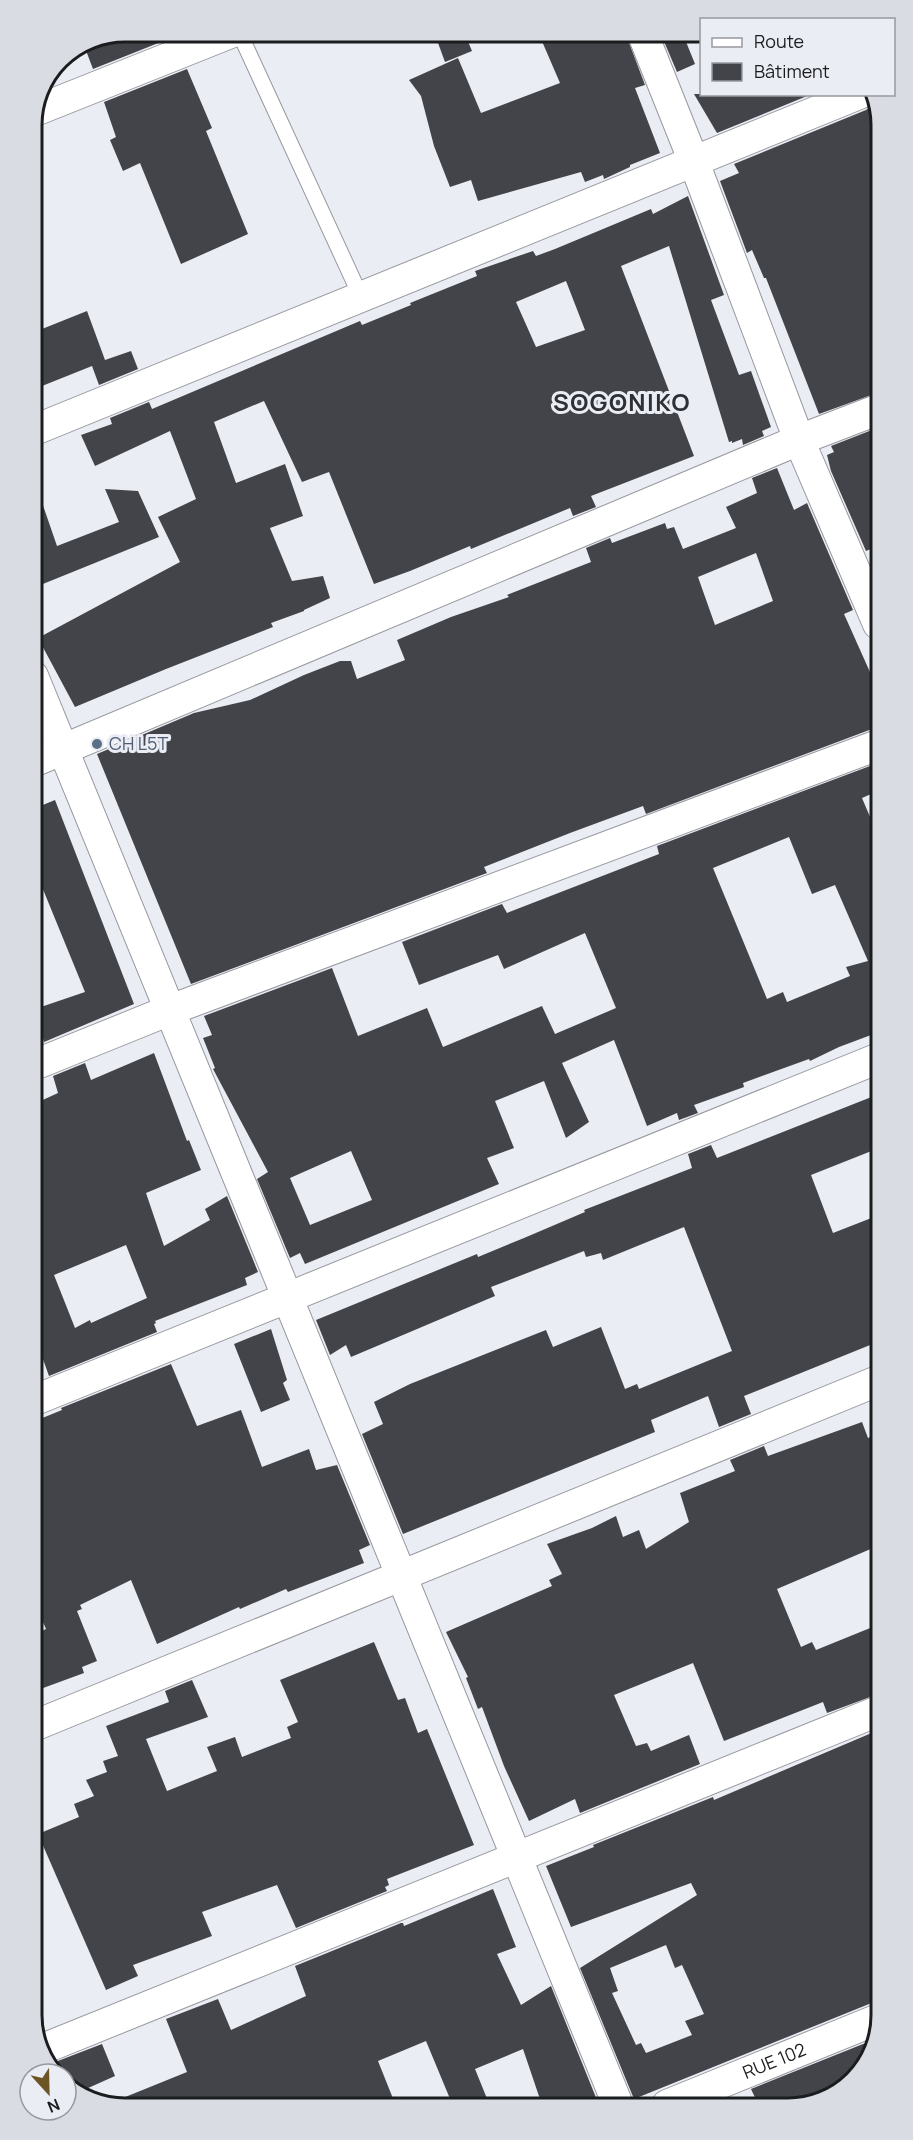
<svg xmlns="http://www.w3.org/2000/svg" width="913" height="2140" font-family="Manrope,sans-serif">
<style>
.building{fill:#424449;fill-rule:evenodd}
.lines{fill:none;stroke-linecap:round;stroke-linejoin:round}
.lane-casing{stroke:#96989e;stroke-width:17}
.street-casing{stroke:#96989e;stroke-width:32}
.lane{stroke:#fff;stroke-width:15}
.street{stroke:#fff;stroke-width:30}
.service-dot{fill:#5c6f8a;stroke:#ebedf4;stroke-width:2}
.labels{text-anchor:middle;stroke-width:6;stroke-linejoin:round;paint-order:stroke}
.service-label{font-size:18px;fill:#4e5e75;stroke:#ebedf4;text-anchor:start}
.street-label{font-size:18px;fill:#1b1c1e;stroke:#ebedf4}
.district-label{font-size:24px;font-weight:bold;letter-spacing:1.5px;fill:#2e3035;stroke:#ebedf4}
.rim{fill:none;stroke:#1b1c1e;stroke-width:3}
</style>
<rect width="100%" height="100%" fill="#ebedf4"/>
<!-- building -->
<g class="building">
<path d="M125,32H174L176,36L93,69L85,48Z"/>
<path d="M434,32H464L472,51L445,62Z"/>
<path d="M538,32H625L645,85L635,88L660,153L630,165V167L604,179L603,175L585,182L581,172L478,201L471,180L450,187L434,146L421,96L409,80L458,58L481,113L560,83Z"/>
<path d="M660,32H682L695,64L677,72Z"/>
<path d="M187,69L212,128L206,131L248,234L181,264L140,163L123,171L110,140L116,137L104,102Z"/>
<path d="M694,94H812L717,133Z"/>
<path d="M876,94L877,95V393L819,414L766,278H764L752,250L747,253L720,181L739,173L734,164L866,110L873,104Z"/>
<path d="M688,196L724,295L711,300L739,375L751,371L771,427L762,431L764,436L743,445L742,439L732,443V441L729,442L669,246L621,266L694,456L591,496L596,507L573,516L570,508L471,549L470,546L410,571L374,584L329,472L302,482L264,401L214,422L236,483L285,464L303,516L270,528L292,581L323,576L330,598L304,610V611L271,623L273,627L166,669L75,707L38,638L180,562L158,517L196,499L170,431L95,466L81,435L112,424L110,418L149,402L152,409L360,321L362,325L411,305L410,303L477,276L475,271L533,251L536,256L555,249L651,209L653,214ZM566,281L585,330L536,347L516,302Z"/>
<path d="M87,311L105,360L131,351L138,369L99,385L92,366L32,390V333Z"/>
<path d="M877,428L878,546L866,551L831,471L827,455L834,452L831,446Z"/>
<path d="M777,468L794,510L807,503L853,610L844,614L878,690V728L872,729L646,814L643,806L570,833L484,867L487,873L191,984L97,754L194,713L250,700L304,675L340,661H351L357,679L405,660L397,640L451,617L509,597L507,595L591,562L586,548L610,538L612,543L665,523L667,529L674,527L683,549L736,528L726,507L757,493L752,478ZM756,553L773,601L715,625L698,577Z"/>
<path d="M37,488L57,546L119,522L105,489L138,491L159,537L33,588V489Z"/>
<path d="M878,763V791L862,798L879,838V1032L839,1047L810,1061L809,1059L743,1083L744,1087L694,1105L698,1113L679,1120L677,1113L647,1126L614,1040L562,1063L589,1122L566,1138L544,1081L495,1101L514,1148L487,1158L499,1184L305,1264L300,1253L290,1258L257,1179L268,1172L213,1069L215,1068L203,1038L212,1035L204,1016L332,968L358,1036L427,1008L443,1047L542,1006L555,1034L616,1008L585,933L504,969L498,955L419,985L402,942L502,904L507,913L659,854L657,846ZM789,837L812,894L835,885L868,961L846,967L850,976L787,1002L783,992L767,999L713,868ZM351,1151L372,1200L310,1225L290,1178Z"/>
<path d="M55,800L134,1004L44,1042L35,1009L85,992L40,882L34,885L33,809Z"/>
<path d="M154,1053L187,1141L189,1140L201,1170L146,1193L164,1246L210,1220L205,1209L227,1196L258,1272L245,1278L247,1285L155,1321L156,1323L154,1324L157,1332L49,1376L35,1337L34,1104L58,1093L53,1076L85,1063L91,1080ZM126,1245L147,1298L91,1323L90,1320L75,1328L54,1275Z"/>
<path d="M879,1094V1148L811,1175L833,1233L874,1217L880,1232V1341L744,1396L751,1414L719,1427L708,1396L651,1420L655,1432L403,1534L362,1434L383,1424L374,1402L410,1384L546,1330L553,1347L601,1327L625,1389L637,1384L639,1389L732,1351L684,1227L603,1260L601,1253L586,1257L584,1251L491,1287L495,1296L351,1357L346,1345L330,1355L316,1320L477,1254L478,1257L524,1238L585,1212L584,1210L692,1168L688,1154L711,1145L717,1158Z"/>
<path d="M271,1329L287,1380L283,1383L290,1400L261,1412L234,1344Z"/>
<path d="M171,1364L197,1426L241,1410L262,1467L309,1449L316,1470L337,1465L370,1545L359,1550L364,1563L288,1592L286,1589L240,1609L239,1607L157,1644L131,1580L80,1605L82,1609L77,1611L97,1661L82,1667L84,1673L35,1691V1634L46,1629L35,1604V1421L62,1410L61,1408Z"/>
<path d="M862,1422L868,1438L880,1433V1545L777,1589L801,1647L812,1642L816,1650L880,1624L881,1693L827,1713L823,1702L724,1741L693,1663L614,1695L636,1746L647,1743L651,1751L689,1735L700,1764L580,1813L575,1799L529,1821L504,1766L482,1707L478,1709L466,1678L468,1677L446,1632L552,1586L549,1580L562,1574L547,1544L592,1528L616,1516L623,1537L639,1530L646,1549L689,1522L680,1493L735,1471L730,1460L764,1446L768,1456Z"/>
<path d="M374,1642L398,1700L405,1698L418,1733L427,1729L474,1845L387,1879L389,1885L385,1887L387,1891L296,1928L277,1885L202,1912L212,1936L133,1965L138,1976L106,1990L38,1834L79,1817L74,1804L94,1796L86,1780L107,1772L103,1761L118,1756L106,1726L169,1702L165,1691L192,1680L208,1717L146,1739L167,1791L217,1771L207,1747L235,1737L242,1757L291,1738L287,1727L298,1722L280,1680Z"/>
<path d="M881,1729V2001L874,2002L634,2099L580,1968L697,1895L691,1883L571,1927L546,1866L594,1847L593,1845L713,1797L714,1800ZM666,1945L675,1968L682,1965L704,2014L685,2021L692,2035L646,2053L641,2043L636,2045L612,1993L618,1991L610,1968Z"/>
<path d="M493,1889L516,1947L497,1954L521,2005L551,1986L599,2105H542L523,2049L475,2069L490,2106H453L426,2041L378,2061L396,2106L118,2108L108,2104L187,2072L166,2019L218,1999L231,2030L306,1996L295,1966L401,1923H403L404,1926Z"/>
<path d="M873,2040L862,2072L818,2104H758L751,2089Z"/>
<path d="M102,2044L115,2076L77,2093L68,2089L66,2074H57L50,2064Z"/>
</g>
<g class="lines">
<!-- lane casing -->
<g class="lane-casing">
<path id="lane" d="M239,32L361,297"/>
</g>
<!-- street casing -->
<g class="street-casing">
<g id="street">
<path d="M642,32L694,162L799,440L878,624"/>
<path d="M35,111L233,32"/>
<path d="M32,431L859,94"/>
<path d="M33,676L618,2105"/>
<path d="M33,762L799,440L877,410"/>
<path d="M34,1065L170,1010L878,745"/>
<path d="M35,1400L879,1058"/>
<path d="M36,1725L880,1380"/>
<path d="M40,2050L881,1710"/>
<path id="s1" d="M667,2105L881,2018"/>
</g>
</g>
<!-- lane -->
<use href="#lane" class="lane"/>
<!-- street -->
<use href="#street" class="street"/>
</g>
<!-- markers -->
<circle class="service-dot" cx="97" cy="744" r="6"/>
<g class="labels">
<!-- service labels -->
<g class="service-label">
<text x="109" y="750">CH L5T</text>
</g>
<!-- street labels -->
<g class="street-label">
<text dy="6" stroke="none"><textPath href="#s1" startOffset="116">RUE 102</textPath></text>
</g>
<!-- district labels -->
<g class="district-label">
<text x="622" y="411">SOGONIKO</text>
</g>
</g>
<!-- crop -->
<path d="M0 0H913V2140H0ZM125 42H788A83 83 0 0 1 871 125V2015A83 83 0 0 1 788 2098H125A83 83 0 0 1 42 2015V125A83 83 0 0 1 125 42Z" fill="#dadce3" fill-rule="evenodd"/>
<path class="rim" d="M125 42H788A83 83 0 0 1 871 125V2015A83 83 0 0 1 788 2098H125A83 83 0 0 1 42 2015V125A83 83 0 0 1 125 42Z"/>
<!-- legend -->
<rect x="700" y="18" width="195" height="78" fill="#ebedf4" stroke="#98999e" stroke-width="1.5"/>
<rect x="712" y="38" width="30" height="9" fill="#ffffff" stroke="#98999e" stroke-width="1.5"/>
<text x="754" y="48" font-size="18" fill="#1b1c1e">Route</text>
<rect x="712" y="63" width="30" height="18" fill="#424449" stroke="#98999e" stroke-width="1.5"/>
<text x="754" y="78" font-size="18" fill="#1b1c1e">Bâtiment</text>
<!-- north arrow -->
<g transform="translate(48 2092) rotate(158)"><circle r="28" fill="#ebedf4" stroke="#98999e" stroke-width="1.5"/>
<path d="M0-4.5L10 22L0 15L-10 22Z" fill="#6c5525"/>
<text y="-9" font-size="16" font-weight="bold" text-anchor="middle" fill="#1b1c1e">N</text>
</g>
</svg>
